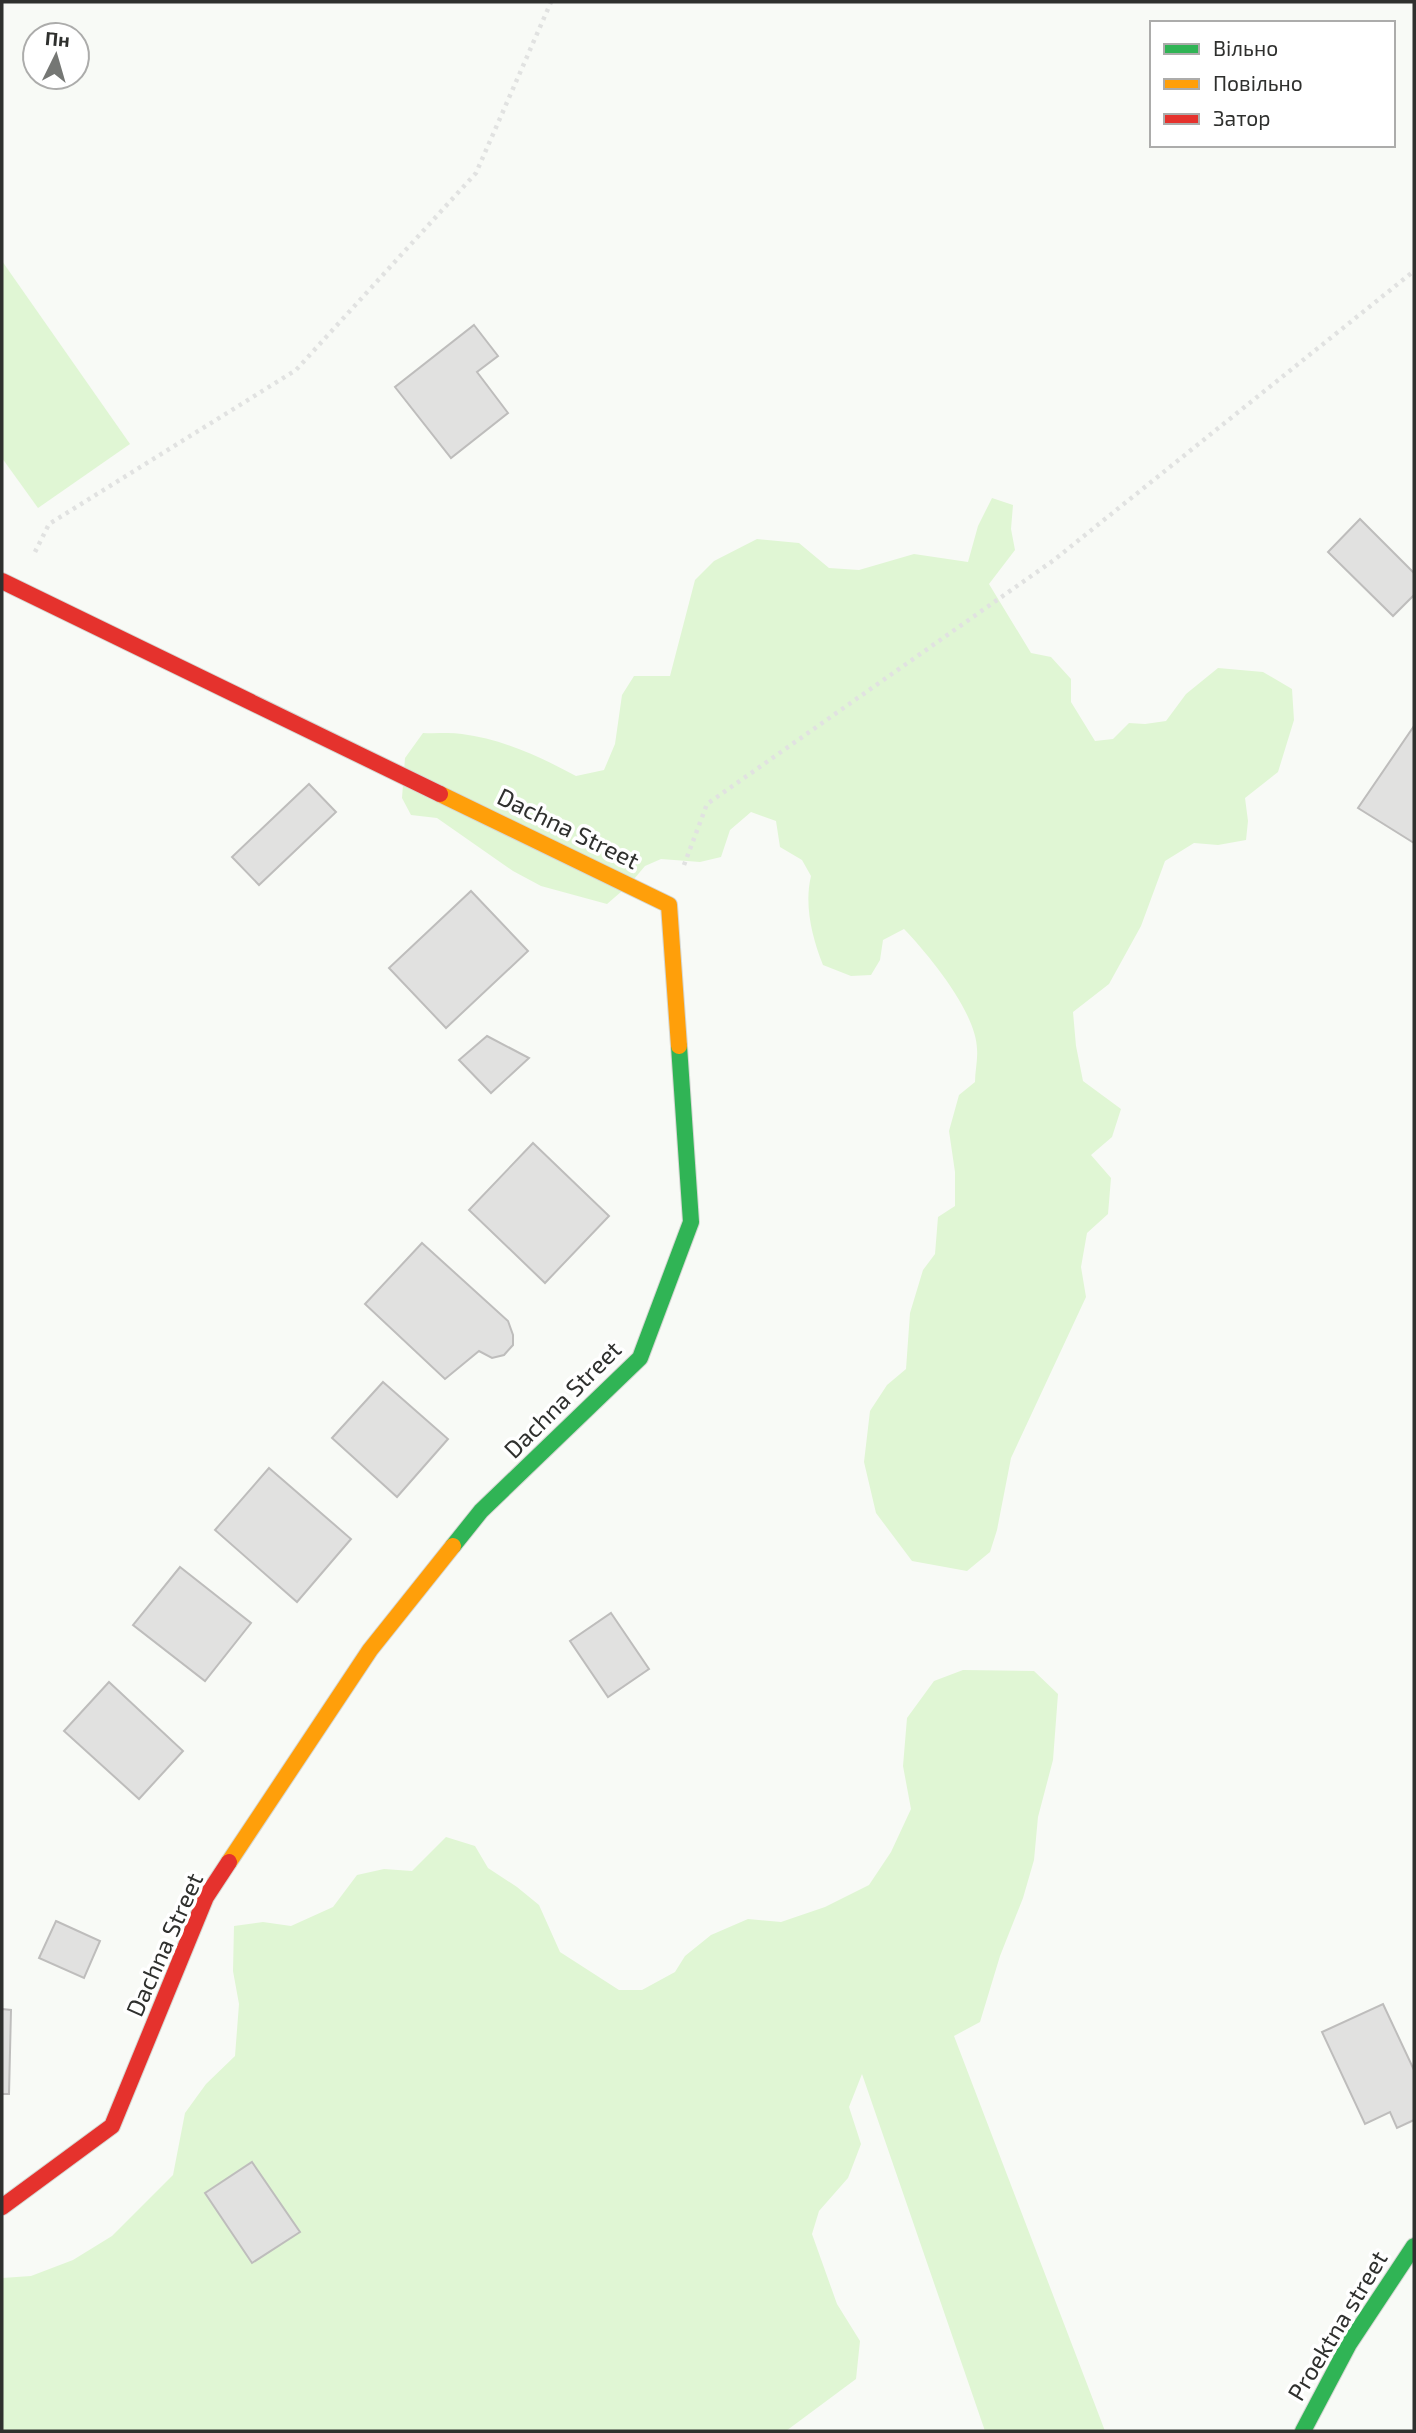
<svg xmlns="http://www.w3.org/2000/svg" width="1416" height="2433" font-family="'Exo 2',sans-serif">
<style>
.green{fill:#e0f6d4}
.building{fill:#e1e1e0;stroke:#bebdbc;stroke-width:2}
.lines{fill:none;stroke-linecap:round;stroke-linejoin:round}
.fast-casing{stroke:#d5d7d3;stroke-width:18}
.slow-casing{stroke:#d5d7d3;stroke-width:18}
.jam-casing{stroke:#d5d7d3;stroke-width:18}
.path{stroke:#e1e2e1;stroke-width:4.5;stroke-dasharray:3.5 5;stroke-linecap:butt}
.fast{stroke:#30b455;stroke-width:16}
.slow{stroke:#ff9f0a;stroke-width:16}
.jam{stroke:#e5322d;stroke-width:16}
.labels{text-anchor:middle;stroke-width:7;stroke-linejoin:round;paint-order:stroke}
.street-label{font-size:24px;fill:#2f302e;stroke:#fff}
</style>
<rect width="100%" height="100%" fill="#f8faf6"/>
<!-- green -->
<g class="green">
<path d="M2,261L130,444L38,508L2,458Z"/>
<path d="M992,498L1013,505L1011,529L1015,550L989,584L1031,653L1051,657L1071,679V702L1095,741L1113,739L1129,723L1145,724L1166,721L1186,694L1218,668L1263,672L1292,689L1294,720L1278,772L1245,798L1248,821L1246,840L1218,845L1194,843L1165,861L1141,926L1109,984L1073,1012L1076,1046L1083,1081L1121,1109L1112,1137L1091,1155L1111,1178L1108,1214L1087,1233L1081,1267L1086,1297L1011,1458L997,1530L990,1552L967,1571L912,1561L876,1513L864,1462L870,1411L887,1385L906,1369L910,1313L923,1270L935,1254L938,1217L955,1206V1172L949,1131L959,1095L975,1082C975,1071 978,1059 977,1049C976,1012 929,955 904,929L883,940L880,960L871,975L851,976L823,965C812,937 804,905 811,876L802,860L780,847L776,821L751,812L730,830L721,857L700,862L661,859L645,866L629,885L607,904L541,886L513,871L437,818L411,815L402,798L405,758L423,733C436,734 449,732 462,734C502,739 541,757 576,776L604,770L615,744L622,695L634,676H670L695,580L714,561L757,539L799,543L829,568L859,570L914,554L968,562L978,526Z"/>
<path d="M963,1670L1034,1671L1058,1694L1053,1760L1038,1817L1034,1860L1023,1898L1000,1956L980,2022L954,2036L1105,2431H985L862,2074L849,2107L861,2144L848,2178L819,2211L812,2234L837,2304L860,2341L856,2379L786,2431H2V2278L31,2276L73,2260L112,2236L173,2175L185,2113L206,2084L235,2056L239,2004L233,1971L234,1926L263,1922L291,1926L333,1907L357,1875L384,1869L412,1871L446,1837L475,1846L488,1868L517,1887L539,1905L560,1952L619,1990H642L675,1972L685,1956L711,1935L748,1919L781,1922L825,1907L869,1885L891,1852L911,1809L903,1766L907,1718L934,1681Z"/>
</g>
<!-- building -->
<g class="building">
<path d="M474,325L498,356L477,372L508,413L451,458L395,387Z"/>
<path d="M1360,519L1414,573V595L1393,616L1328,552Z"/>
<path d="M1414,726V843L1358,808Z"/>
<path d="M309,784L336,812L259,885L232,857Z"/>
<path d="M471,891L528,951L446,1028L389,968Z"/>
<path d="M487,1036L529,1058L491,1093L459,1060Z"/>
<path d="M533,1143L609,1216L545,1283L469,1210Z"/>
<path d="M422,1243L508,1321L513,1335V1345L504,1355L492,1358L479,1351L445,1379L365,1304Z"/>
<path d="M383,1382L448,1439L397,1497L332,1438Z"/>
<path d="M269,1468L351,1539L297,1602L215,1530Z"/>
<path d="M180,1567L251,1623L205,1681L133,1625Z"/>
<path d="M611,1613L649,1669L608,1697L570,1641Z"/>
<path d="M109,1682L183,1751L139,1799L64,1731Z"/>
<path d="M56,1921L100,1941L84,1978L39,1958Z"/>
<path d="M1383,2004L1414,2070V2120L1397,2128L1390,2112L1365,2124L1322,2032Z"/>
<path d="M2,2009L11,2010L9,2094H2Z"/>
<path d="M252,2162L300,2232L252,2263L205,2193Z"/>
</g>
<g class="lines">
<!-- fast casing -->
<g class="fast-casing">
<g id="fast">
<path d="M453,1546L481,1511L640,1358L691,1222L679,1046"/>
<path d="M1303,2431L1349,2344L1414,2246"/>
</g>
</g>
<!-- slow casing -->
<g class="slow-casing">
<g id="slow">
<path d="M440,794L669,905L679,1046"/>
<path d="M229,1862L370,1650L453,1546"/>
</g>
</g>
<!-- jam casing -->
<g class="jam-casing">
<g id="jam">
<path d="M2,581L440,794"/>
<path d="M2,2207L112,2126L206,1897L229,1862"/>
</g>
</g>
<!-- path -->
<g class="path">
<path d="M35,552L49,524L296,370L476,173L551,2"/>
<path d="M684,865L707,804L1054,560L1414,271"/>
</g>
<!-- fast -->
<use href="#fast" class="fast"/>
<!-- slow -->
<use href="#slow" class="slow"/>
<!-- jam -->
<use href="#jam" class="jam"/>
</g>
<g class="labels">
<!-- street labels -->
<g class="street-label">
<text transform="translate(568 829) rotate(26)" y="8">Dachna Street</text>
<text transform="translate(563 1400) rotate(-45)" y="8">Dachna Street</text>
<text transform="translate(165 1945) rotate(-66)" y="8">Dachna Street</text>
<text transform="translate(1338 2326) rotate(-59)" y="8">Proektna street</text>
</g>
</g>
<!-- border -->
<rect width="1416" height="2433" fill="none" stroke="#2f302e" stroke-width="7"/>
<!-- legend -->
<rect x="1150" y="21" width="245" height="126" fill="#ffffff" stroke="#acacab" stroke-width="2"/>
<rect x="1164" y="44" width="35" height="10" fill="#30b455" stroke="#acacab" stroke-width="2"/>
<text x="1213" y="56" font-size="21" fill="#2f302e">Вільно</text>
<rect x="1164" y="79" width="35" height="10" fill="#ff9f0a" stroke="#acacab" stroke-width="2"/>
<text x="1213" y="91" font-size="21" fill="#2f302e">Повільно</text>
<rect x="1164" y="114" width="35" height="10" fill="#e5322d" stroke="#acacab" stroke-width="2"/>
<text x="1213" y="126" font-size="21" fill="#2f302e">Затор</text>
<!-- north arrow -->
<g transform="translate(56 56) rotate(5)"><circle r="33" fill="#ffffff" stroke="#acacab" stroke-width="2"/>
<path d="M0-5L12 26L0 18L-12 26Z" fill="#757774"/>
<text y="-10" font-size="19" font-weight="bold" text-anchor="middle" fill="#2f302e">Пн</text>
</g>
</svg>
